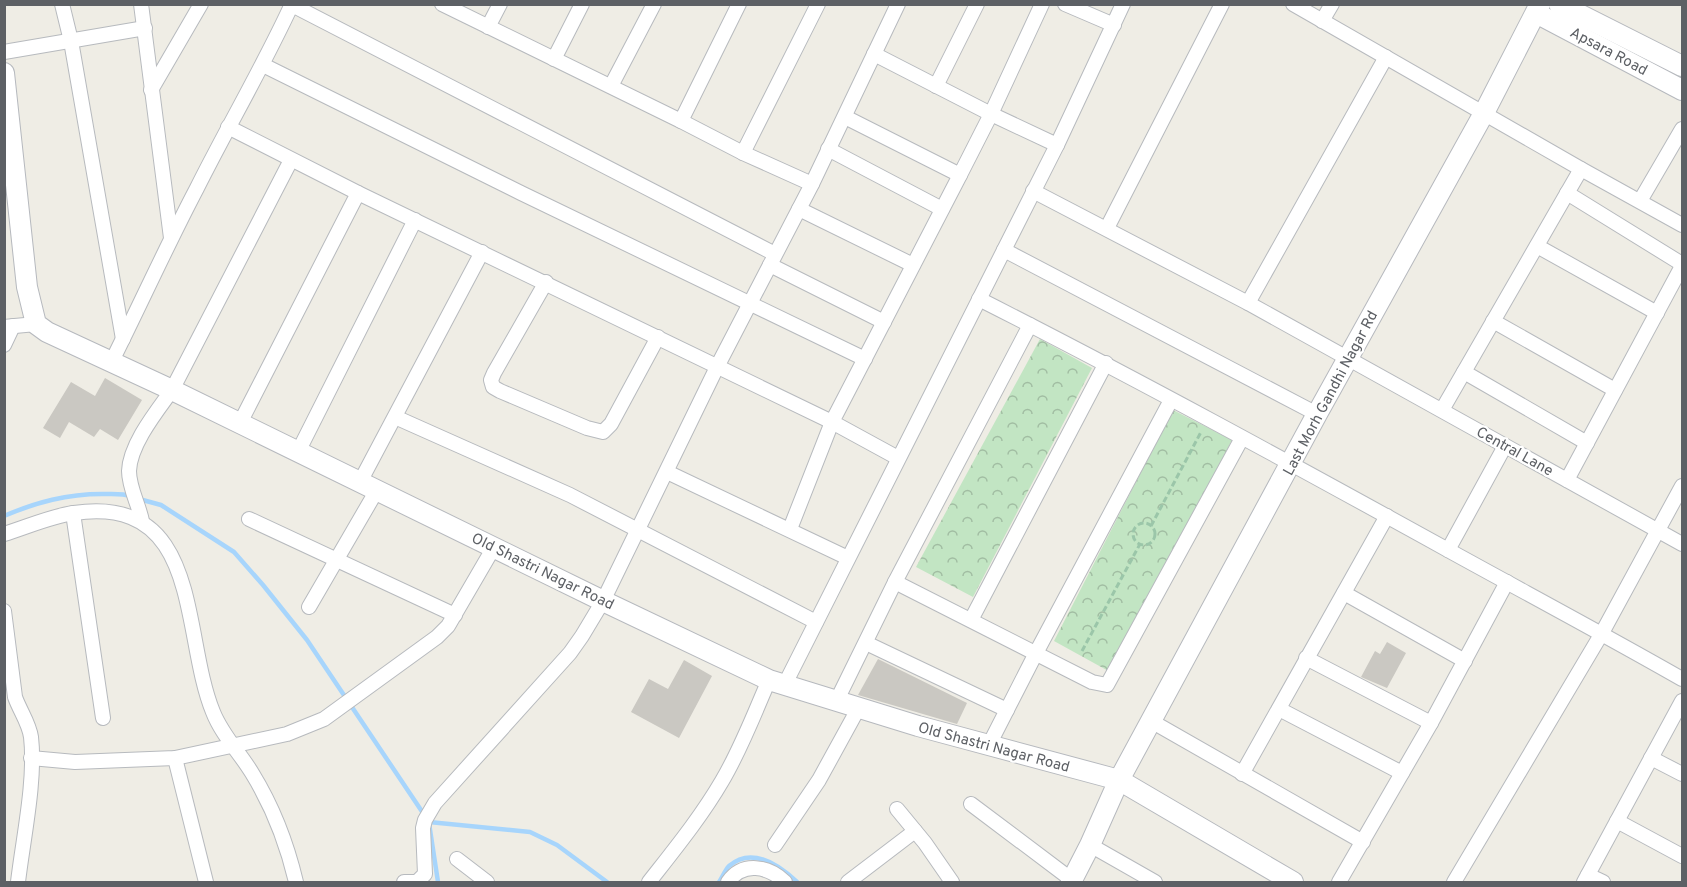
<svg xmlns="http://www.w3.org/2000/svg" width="1687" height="887" font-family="Overpass,sans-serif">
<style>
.park{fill:url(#park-crowns)}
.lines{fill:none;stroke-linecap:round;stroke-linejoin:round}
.stream{stroke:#a7d5fc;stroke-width:4.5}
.building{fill:#cac8c2}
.street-casing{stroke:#b7babe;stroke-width:16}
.secondary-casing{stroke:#b6b9be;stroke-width:22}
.path{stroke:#9bc6a9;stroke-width:3;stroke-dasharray:6 3;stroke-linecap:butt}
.street{stroke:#fff;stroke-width:14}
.secondary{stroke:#fff;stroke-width:20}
.labels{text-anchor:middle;stroke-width:4.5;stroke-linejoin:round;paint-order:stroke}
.street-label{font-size:15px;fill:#5d6065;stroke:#fff}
</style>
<defs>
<pattern id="park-crowns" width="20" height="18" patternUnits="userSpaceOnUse" patternTransform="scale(1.5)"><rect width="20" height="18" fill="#c2e5c3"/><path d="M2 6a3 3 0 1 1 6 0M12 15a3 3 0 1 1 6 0" fill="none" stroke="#a1bda2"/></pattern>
</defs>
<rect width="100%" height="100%" fill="#efede5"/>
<!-- park -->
<g class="park">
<path d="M1040,339L1092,368L973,597L916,567Z"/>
<path d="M1173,410L1232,440L1112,673L1054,641Z"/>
</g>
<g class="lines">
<!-- stream -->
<g class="stream">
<path d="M139,499L161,505L234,552L263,585L307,640L425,816"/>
<path d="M4,516C37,502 67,494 102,494C112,494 122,493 131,496"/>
<path d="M429,822L530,832L557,845L607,882"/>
<path d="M429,823L438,882"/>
<path d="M719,882C722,878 725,870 729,866C752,846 780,866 797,882"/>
</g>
</g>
<!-- building -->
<g class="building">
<path d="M105,378L142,400L118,440L100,429L94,437L69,422L60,438L43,428L71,382L95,396Z"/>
<path d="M1387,642L1406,653L1387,688L1361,677L1375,651L1380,654Z"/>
<path d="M878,659L967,703L957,724L858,695Z"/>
<path d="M684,660L712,676L679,738L631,712L649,679L668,689Z"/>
</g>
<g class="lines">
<!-- street casing -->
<g class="street-casing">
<g id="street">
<path d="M62,4L71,41L123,339"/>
<path d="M141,4L171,238"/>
<path d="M442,4L681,121L739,4"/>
<path d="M1065,4L1114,25"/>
<path d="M1293,4L1581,169L1682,225"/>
<path d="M292,5L775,254"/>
<path d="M1322,21L1332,4"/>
<path d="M488,27L500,4"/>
<path d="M4,52L145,28"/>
<path d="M874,54L991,114L1057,145"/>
<path d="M554,59L582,4"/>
<path d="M263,65L521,193L865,359"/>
<path d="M611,86L654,4"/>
<path d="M936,86L977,4"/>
<path d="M151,90L201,4"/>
<path d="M845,117L960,175L991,114L1042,4"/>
<path d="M681,121L743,153L812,184"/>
<path d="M228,127L358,193L240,423"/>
<path d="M828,149L942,209"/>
<path d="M743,153L818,4"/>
<path d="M1033,191L1248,303L1682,544"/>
<path d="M358,193L832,422L790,529"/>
<path d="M1567,193L1682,264"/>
<path d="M1640,201L1682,129"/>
<path d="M799,209L913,265"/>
<path d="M1107,228L1222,4"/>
<path d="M1537,246L1657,313"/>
<path d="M1004,250L1317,414"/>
<path d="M770,265L884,322"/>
<path d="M546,282L494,373L491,380L493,387L500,391L587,428L603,432L611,424L658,337"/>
<path d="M979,299C1137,379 1292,464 1448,550C1526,593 1605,635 1682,679"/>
<path d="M1248,303L1386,57"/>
<path d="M1493,321L1615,390"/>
<path d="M4,327L36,324"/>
<path d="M4,345L13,326"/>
<path d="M112,361C141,303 167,245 197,188C228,126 263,67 292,4"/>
<path d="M1464,372L1587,443"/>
<path d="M1442,410L1581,169"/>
<path d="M395,417L570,495L816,622"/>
<path d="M298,452L415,220"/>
<path d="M898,458L832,422L960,175"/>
<path d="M667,472L848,558"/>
<path d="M1567,480L1682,266"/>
<path d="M360,482L482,252"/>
<path d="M73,513L103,718"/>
<path d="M249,519L455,615"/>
<path d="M142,521C139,505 129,488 129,471C130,444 157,411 172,390L291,160"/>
<path d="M4,534C27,527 51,516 74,513C203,494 181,634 213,712C222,735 240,753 252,773C273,807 287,844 296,882"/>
<path d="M1448,550L1505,446"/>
<path d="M895,582L1092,682L1107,685L1242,438"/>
<path d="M1344,593L1465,661"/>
<path d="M309,607L377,490"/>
<path d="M4,611L15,697C20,711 29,723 31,737C36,780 23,839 18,882"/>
<path d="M971,620L1106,363"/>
<path d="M866,643L1007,710"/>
<path d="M1306,658L1431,723"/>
<path d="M784,686L1057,145L1123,4"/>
<path d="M836,702L895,582L1030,325"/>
<path d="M1279,709L1402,773"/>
<path d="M1151,721L1363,842"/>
<path d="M989,745L1036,653L1171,400"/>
<path d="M31,758L75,762L175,758L287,734L324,719L437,637L448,626L494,547"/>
<path d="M175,758L206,882"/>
<path d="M1651,758L1682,774"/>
<path d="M1242,774L1387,516"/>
<path d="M971,804L1072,880"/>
<path d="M897,809L925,843L952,882"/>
<path d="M1617,821L1682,856"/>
<path d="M775,845L819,780L858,709"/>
<path d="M1090,845L1155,882"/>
<path d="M457,859L487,882"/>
<path d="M1588,875L1603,882"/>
<path d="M404,882H417L425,874L423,828L425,820L435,803L570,653L582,636L603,601L718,365L812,184L898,4"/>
<path d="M649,882C674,850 701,817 722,781C741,749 754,714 769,680"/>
<path d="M728,882C743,861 768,866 785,882"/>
<path d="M848,882L915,831"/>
<path d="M1339,882L1431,723L1507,582"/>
<path d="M1454,882L1602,633L1682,486"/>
<path d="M1584,882L1682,701"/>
</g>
</g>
<!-- secondary casing -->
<g class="secondary-casing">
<g id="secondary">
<path d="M1559,4L1682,66"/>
<path d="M1536,13L1682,90"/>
<path d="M4,73L27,287L36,324L47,332L172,390L603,601L769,680L918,726L1119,780L1293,882"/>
<path d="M1071,882L1090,845L1119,780L1317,414L1484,113L1540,4"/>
</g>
</g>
<!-- path -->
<g class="path">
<circle cx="1144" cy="534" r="11"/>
<path d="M1151,526L1201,432"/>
<path d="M1082,651L1140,544"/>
</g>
<!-- street -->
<use href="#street" class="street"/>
<!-- secondary -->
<use href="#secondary" class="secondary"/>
</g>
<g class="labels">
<!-- street labels -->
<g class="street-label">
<text transform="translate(1609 51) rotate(28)" y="5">Apsara Road</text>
<text transform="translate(1330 393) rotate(-62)" y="5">Last Morh Gandhi Nagar Rd</text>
<text transform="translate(1515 451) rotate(29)" y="5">Central Lane</text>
<text transform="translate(543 571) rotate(26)" y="5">Old Shastri Nagar Road</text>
<text transform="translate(994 747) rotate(15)" y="5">Old Shastri Nagar Road</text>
</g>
</g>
<!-- border -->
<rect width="1687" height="887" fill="none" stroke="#5d6065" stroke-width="12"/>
</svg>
